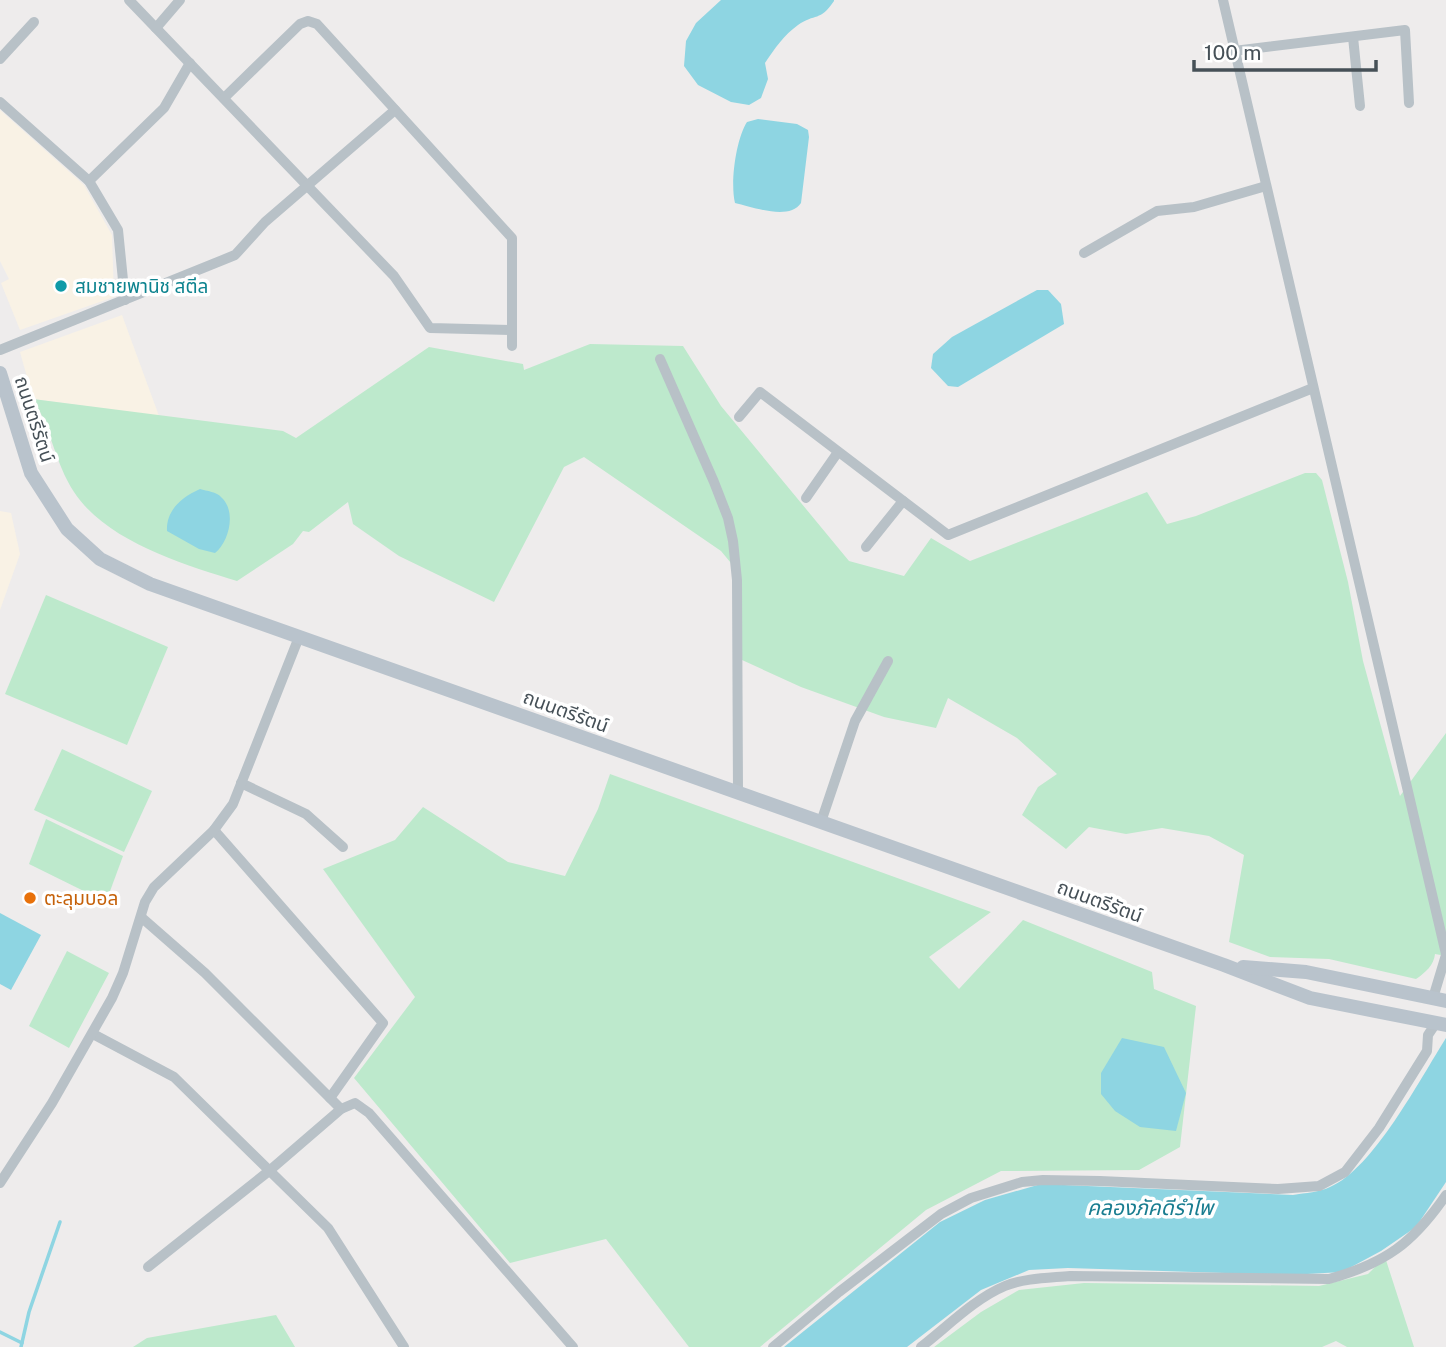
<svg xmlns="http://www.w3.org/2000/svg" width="1446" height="1347" font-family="'Public Sans','Noto Sans Thai',sans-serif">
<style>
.commercial{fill:#f9f2e5}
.green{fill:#bde9cc}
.water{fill:#8ed5e2}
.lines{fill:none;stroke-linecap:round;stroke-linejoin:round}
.stream{stroke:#8ed5e2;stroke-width:3.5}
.minor{stroke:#b8c1c7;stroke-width:10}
.secondary{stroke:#b9c3cc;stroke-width:14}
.culture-dot{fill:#0f9aa8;stroke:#fff;stroke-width:2.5}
.food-dot{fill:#e8710a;stroke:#fff;stroke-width:2.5}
.labels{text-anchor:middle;stroke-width:7;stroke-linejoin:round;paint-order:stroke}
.culture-label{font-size:19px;fill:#0d838f;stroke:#fff;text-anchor:start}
.street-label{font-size:19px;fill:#465057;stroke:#fff}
.food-label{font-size:19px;fill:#c56008;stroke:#fff;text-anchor:start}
.water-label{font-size:21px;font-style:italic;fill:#197d90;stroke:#fff}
</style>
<rect width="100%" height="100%" fill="#eeecec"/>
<!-- commercial -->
<g class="commercial">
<path d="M0,110L84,185L112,235L114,297L20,330L1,283L9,279L0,261Z"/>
<path d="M122,315L159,416L33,399L20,352Z"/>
<path d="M0,511L11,513L20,554L0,610Z"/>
</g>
<!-- green -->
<g class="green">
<path d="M590,344L683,346L721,406L849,561L904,576L931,538L970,561L1147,492L1167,524L1196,516L1305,473H1316L1322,480L1348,582L1363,661L1400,796L1446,733V956L1435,954C1434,965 1425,973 1416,979L1329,959L1270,957L1229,942L1244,855L1209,836L1162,828L1126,834L1089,827L1066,849L1022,815L1038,787L1057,774L1017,738L948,698L936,728L884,717L801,687L742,660L740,574L721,551L584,457L564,467L494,602L399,556L353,524L348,502L309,532L303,531L293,544L237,581C184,565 106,541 74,492C55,463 51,428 33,399L283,431L296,438L429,347L523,364L524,370Z"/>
<path d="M46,595L168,647L127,745L5,694Z"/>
<path d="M62,749L152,791L124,852L34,810Z"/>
<path d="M610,774L991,912L929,957L959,989L1023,920L1152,972L1154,989L1196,1006L1180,1147L1139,1170L1001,1171L926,1210L760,1347H689L606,1239L510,1263L354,1078L415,997L323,869L395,840L423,807L508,862L565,876L598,809Z"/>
<path d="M46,819L123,856L106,902L29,864Z"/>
<path d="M67,951L109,973L69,1048L29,1026Z"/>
<path d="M1385,1257L1414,1347H1347L1336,1341L1322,1347H934L981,1312L1019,1290L1084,1283L1319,1286L1368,1274Z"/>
<path d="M276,1315L295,1347H133L147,1338Z"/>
</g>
<!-- water -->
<g class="water">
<path d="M721,0H834V1C820,22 815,13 798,25C784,35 775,48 765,63L768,79L761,98L749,105L731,102L698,85L684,66L686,41L696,23Z"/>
<path d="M758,119L797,124L808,130L809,137L801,203C789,221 753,207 735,203C730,183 736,139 747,122Z"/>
<path d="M1037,290H1048L1061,304L1064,324L958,387L948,386L931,368L933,354L952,337Z"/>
<path d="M200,489C207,491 217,492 221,497C237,511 229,542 215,553L199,549L167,531C166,510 182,497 200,489Z"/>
<path d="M0,913L41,935L11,990L0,984Z"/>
<path d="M1122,1038L1164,1047L1186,1093L1176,1131L1140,1127L1115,1111L1101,1094V1073Z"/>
<path d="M1446,1038V1182L1416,1227L1381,1251L1342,1272L1290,1275L1068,1268L1029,1270L981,1290L907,1347H784L940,1222L985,1200L1041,1184L1293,1195C1305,1193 1320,1192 1330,1187C1373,1169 1420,1079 1446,1038Z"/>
</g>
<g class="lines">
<!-- stream -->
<g class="stream">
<path d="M0,1332L22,1343"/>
<path d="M21,1347L29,1312L60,1222"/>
</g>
<!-- minor -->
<g class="minor">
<path d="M129,0L394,276L430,328L512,330"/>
<path d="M1223,0L1446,954"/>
<path d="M156,28L180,0"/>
<path d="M1353,37L1360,106"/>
<path d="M1234,51L1405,30L1409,103"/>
<path d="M0,59L34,22"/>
<path d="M224,98L300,24L308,21L317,24L512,238V346"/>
<path d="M0,102L89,181L118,230L125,300"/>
<path d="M89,181L164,108L190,63"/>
<path d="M1084,253L1157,211L1194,207L1266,186"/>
<path d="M0,350L235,255L265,222L395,110"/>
<path d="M660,359L714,482L728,518L733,541L737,580L738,793"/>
<path d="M739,417L760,392L948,535L1313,388"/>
<path d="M806,498L838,452"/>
<path d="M866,547L903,501"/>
<path d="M241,783L306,814L343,847"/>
<path d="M821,822L855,721L888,661"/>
<path d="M214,830L383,1023L330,1098"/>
<path d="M141,917L205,973L341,1109"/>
<path d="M1433,998L1446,955"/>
<path d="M93,1034L174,1077L328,1228L404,1347"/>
<path d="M0,1183L52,1103L112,998L123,973L145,902L154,887L214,830L233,804L299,637"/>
<path d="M148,1267L269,1171L341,1109L355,1103L369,1113L573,1347"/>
<path d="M773,1347L839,1292L941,1214L971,1198L1022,1182L1043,1180L1100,1181L1278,1189L1319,1186L1345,1172L1379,1128L1427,1051L1428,1035L1436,1023"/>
<path d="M921,1347C947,1327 974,1299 1005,1286C1025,1278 1049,1278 1070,1276L1329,1279C1386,1263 1413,1243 1446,1195"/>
</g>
<!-- secondary -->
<g class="secondary">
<path d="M0,373L31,473L67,529L100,559L150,584L1224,965L1310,998L1446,1025"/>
<path d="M1243,967L1306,972L1446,1001"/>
</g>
</g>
<!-- markers -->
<circle class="culture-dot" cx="61" cy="286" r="7"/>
<circle class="food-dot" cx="30" cy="898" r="7"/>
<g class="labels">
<!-- culture labels -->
<g class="culture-label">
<text x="75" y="293">สมชายพานิช สตีล</text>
</g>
<!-- street labels -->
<g class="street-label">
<text transform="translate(35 419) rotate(72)" y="7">ถนนตรีรัตน์</text>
<text transform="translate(566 711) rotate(20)" y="7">ถนนตรีรัตน์</text>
<text transform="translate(1100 901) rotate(20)" y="7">ถนนตรีรัตน์</text>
</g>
<!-- food labels -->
<g class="food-label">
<text x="44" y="905">ตะลุมบอล</text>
</g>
<!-- water labels -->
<g class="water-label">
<text x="1150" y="1215">คลองภัคดีรำไพ</text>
</g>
</g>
<!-- scale -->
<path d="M1194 60v10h182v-10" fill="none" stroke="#465057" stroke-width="3.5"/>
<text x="1204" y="60" font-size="21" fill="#465057" stroke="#ffffff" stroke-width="5" paint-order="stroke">100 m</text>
</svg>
